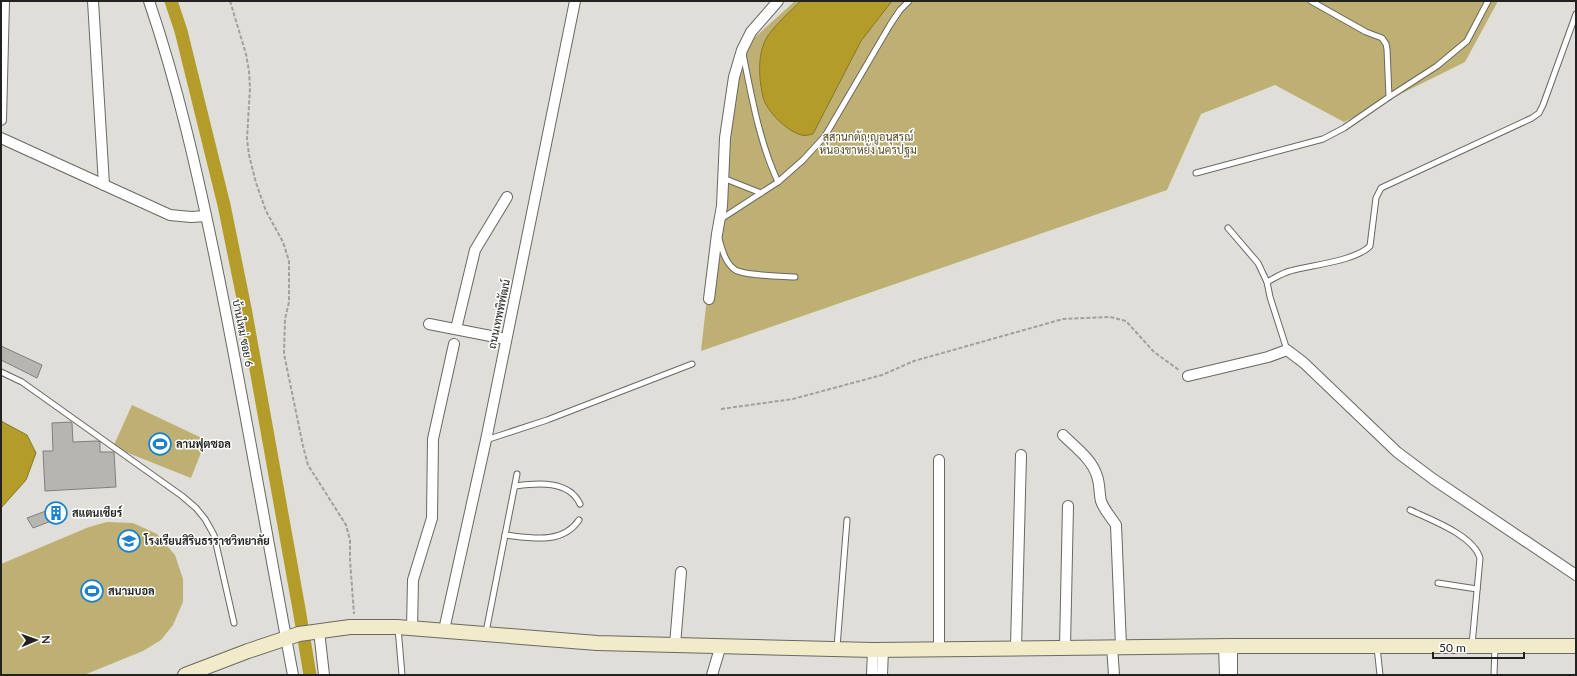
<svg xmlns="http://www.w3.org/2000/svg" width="1577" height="676" font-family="Lato,Sarabun,sans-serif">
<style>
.green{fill:#beb072}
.water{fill:#b49c2b;stroke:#887728}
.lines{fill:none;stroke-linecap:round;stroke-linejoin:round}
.canal{stroke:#b49c2b;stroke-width:13}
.building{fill:#b6b5b0;stroke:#807f7a}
.service-casing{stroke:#696864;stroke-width:7}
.minor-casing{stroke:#696864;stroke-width:12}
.secondary-casing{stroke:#696864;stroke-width:16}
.path{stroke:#a0a09c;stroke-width:2;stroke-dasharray:4 2;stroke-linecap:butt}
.service{stroke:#fff;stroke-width:5}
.minor{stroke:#fff;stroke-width:10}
.secondary{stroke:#f2ebc9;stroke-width:14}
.labels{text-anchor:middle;stroke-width:3;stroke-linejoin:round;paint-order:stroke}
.park-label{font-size:11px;fill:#564c20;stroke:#fff}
.street-label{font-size:11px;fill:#222220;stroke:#fff}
.poi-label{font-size:11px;font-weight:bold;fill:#222220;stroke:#fff;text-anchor:start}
</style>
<rect width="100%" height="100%" fill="#dfded9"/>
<!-- green -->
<g class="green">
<path d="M795,1H1498L1465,62L1344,122L1275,85L1201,114L1167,190L701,351L726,130L737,75L753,39Z"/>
<path d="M132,405L206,440L191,478L113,447Z"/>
<path d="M107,522L133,523L157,534L175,555L183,579V602L173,625L161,640L143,651L84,675H1V564L89,527Z"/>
</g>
<!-- water -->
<g class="water">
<path d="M801,1H892L861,41L813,134C809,135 805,136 801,135C787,131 767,112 763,97C759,80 757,55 766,39C770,30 792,9 801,1Z"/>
<path d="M1,421L27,435L36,453L26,480L1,508Z"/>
</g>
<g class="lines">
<!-- canal -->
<path class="canal" d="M171,1L181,31L224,205L245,308L299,609L310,675"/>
</g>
<!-- building -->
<g class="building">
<path d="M1,346L42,365L37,378L1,360Z"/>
<path d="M71,422L72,423L73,442L97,441L100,442V452H114L116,487L45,491L43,451H53L52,423Z"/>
<path d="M62,505L67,515L33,528L27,518Z"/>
</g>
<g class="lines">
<!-- service casing -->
<g class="service-casing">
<g id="service">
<path d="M1311,1L1366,32L1382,38L1386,44L1387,49L1389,97L1437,66L1467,41L1488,1"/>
<path d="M743,54C752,98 759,141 778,182"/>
<path d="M1196,173L1323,139L1344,128L1389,97"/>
<path d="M723,178L761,193"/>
<path d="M721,219L778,182L803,160L825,136L890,25L900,10L909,1"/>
<path d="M1228,228L1258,263L1267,282"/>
<path d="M719,239C722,249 725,262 734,269C742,276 783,276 795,277"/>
<path d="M1287,350L1270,297L1267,282C1275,278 1282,273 1290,271C1311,265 1356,261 1370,246L1376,198L1381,188L1532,118L1539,113L1543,105L1576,14"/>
<path d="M1,372L22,382L182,496L196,508L205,519L214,535L234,623"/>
<path d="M486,440L547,420L692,364"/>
<path d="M516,486C537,483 569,480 580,504"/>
<path d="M1410,510C1431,520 1473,535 1480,558L1472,645"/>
<path d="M505,535C531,538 562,545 579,520"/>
<path d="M1438,583L1477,589"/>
<path d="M398,628L402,675"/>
<path d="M486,632L517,474"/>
<path d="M837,647L847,520"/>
<path d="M1377,647L1380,675"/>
<path d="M1494,675L1495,647"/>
</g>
</g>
<!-- minor casing -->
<g class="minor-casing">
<g id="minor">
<path d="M93,1L104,185"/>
<path d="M149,1C178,86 198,175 216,263C244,400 267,538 293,675"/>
<path d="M1,120L4,1"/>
<path d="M1,138L170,215L191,217L206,216"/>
<path d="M709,299L717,234L722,206L725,138L734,77L742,50L751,32L778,1"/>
<path d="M429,324L506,339"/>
<path d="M456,329L475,250L507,197"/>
<path d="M1188,376L1268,357L1287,350L1304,363L1397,452L1433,479L1576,575"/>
<path d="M1063,435C1075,447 1092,459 1097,476C1100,484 1099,493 1101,501C1104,510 1111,517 1116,525L1121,646"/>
<path d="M939,460V648"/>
<path d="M412,628L413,580L432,518L433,439L454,344"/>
<path d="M444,630L486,440L575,1"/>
<path d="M319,631L324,675"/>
<path d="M675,645L681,572"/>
<path d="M1112,646L1114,675"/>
<path d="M1224,646L1225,675"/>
<path d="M1232,646V675"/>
<path d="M1016,647L1021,455"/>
<path d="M1065,647L1068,506"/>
<path d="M712,675L721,645"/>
<path d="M872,675L873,650"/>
<path d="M882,675L883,649"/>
</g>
</g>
<!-- secondary casing -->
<g class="secondary-casing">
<path id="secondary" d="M185,675L248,651L299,634L350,627H397L597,643L873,650L1232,646H1576"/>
</g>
<!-- path -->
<g class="path">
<path d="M230,1L246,54L249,71L250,88L247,139L249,155L256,183L266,211L283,242L289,261V302L285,319L284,354L303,446L308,465L346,525L350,540V560L354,614"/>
<path d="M721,409L793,399L882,375L914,361L1063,319L1110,317L1126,321L1154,352L1179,370"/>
</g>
<!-- service -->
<use href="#service" class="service"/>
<!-- minor -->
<use href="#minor" class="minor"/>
<!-- secondary -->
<use href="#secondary" class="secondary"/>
</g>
<!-- icons -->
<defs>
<g id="stadium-ring" transform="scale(1.15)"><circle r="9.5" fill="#fff" stroke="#1c82cd" stroke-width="1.5"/><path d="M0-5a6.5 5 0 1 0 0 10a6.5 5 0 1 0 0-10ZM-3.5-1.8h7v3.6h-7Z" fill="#1c82cd"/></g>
<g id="building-ring" transform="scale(1.15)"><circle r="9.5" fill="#fff" stroke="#1c82cd" stroke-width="1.5"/><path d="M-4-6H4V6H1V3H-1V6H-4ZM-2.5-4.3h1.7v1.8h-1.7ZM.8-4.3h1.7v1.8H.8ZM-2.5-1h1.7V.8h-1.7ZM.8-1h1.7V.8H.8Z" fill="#1c82cd"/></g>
<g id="school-ring" transform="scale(1.15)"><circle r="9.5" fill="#fff" stroke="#1c82cd" stroke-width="1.5"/><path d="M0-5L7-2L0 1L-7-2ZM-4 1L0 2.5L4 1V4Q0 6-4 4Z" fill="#1c82cd"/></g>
</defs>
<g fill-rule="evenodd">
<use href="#stadium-ring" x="160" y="444"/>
<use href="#building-ring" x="56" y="513"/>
<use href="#school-ring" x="129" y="541"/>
<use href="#stadium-ring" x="92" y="591"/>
</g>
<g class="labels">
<!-- park labels -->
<g class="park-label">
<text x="868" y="141">สุสานกตัญญูอนุสรณ์<tspan x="868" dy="13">หนองขาหยั่ง นครปฐม</tspan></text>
</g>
<!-- street labels -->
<g class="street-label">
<text transform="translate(499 314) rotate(-78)" y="4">ถนนเทพพิพัฒน์</text>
<text transform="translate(243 333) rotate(79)" y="4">บ้านใหม่ ซอย 6</text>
</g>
<!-- poi labels -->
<g class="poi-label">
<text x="176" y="448">ลานฟุตซอล</text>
<text x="72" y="517">สแตนเชียร์</text>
<text x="144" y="545">โรงเรียนสิรินธรราชวิทยาลัย</text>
<text x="108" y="595">สนามบอล</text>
</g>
</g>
<!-- border -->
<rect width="1577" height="676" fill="none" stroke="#222220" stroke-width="4"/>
<!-- north arrow -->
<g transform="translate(36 640) rotate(88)" stroke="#ffffff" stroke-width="3" paint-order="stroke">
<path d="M0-3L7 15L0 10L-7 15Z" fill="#222220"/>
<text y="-6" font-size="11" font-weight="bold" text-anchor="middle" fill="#222220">N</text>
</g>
<!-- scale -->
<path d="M1433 652v6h91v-6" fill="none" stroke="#222220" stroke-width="2"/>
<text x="1439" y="652" font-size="12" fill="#222220" stroke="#ffffff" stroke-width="3" paint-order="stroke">50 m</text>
</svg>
